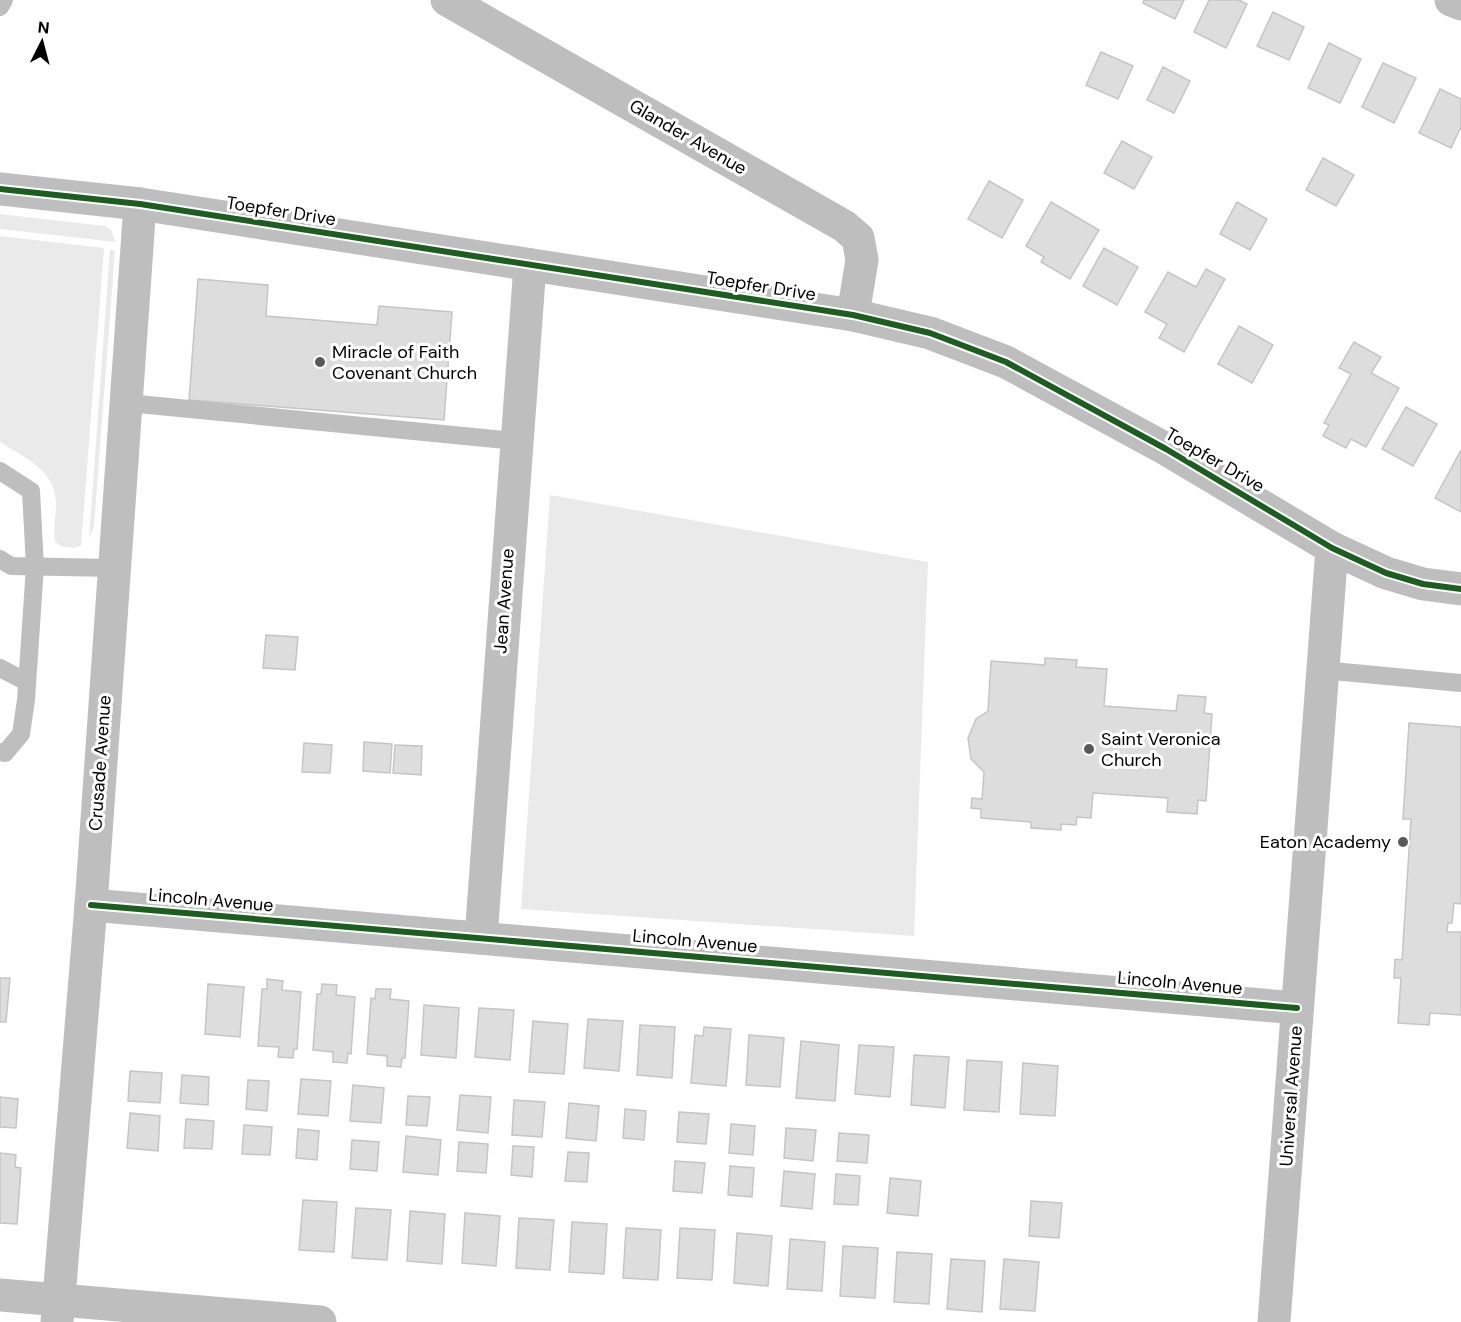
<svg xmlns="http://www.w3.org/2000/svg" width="1461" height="1322" font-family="'DM Sans',sans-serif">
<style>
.green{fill:#eaeaea}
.building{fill:#ddd;stroke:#c5c5c5;stroke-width:1.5}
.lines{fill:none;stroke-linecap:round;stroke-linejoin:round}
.service{stroke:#bebebe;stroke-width:18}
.minor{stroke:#bebebe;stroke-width:33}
.tertiary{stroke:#bebebe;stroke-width:33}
.cycleway-casing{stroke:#fff;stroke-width:10}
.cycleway{stroke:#1b5e20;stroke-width:6}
.poi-dot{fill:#595959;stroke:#fff;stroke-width:2}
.labels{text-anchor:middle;stroke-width:6;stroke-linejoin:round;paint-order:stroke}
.street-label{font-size:18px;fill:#000;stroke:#fff}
.poi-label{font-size:18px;fill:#000;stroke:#fff;text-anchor:start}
</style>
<rect width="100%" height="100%" fill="#fff"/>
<!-- green -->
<g class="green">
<path d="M0,214L105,226L111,230L116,242L0,229Z"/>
<path d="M0,236L104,248L81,546L73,548L60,546L55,541C53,529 56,517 56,504C56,470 25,458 0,442Z"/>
<path d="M110,249L115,251L94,526L89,539Z"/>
<path d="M550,495L928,562L914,936L521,909Z"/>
</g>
<!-- building -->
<g class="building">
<path d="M1144,0H1184L1175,19L1143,3Z"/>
<path d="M1209,0H1239L1247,4L1226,48L1194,32Z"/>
<path d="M1273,12L1304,27L1289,60L1257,46Z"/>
<path d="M1329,43L1361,59L1340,103L1308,88Z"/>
<path d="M1101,52L1133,66L1118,99L1086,85Z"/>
<path d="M1383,63L1416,78L1394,123L1362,107Z"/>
<path d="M1163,67L1190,81L1174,113L1147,100Z"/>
<path d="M1440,89L1461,99V127L1451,148L1419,133Z"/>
<path d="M1122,141L1152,157L1134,189L1104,173Z"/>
<path d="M1323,158L1354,175L1336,206L1306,190Z"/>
<path d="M989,181L1023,200L1002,238L968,219Z"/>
<path d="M1051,202L1099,230L1070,279L1041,262L1044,257L1026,246Z"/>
<path d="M1237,202L1267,219L1250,250L1220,234Z"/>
<path d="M1104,248L1138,267L1117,305L1083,286Z"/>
<path d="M1206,269L1225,279L1184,352L1159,338L1167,324L1145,312L1168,272L1196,287Z"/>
<path d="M198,279L268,285L266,316L377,325L379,306L452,312L444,420L189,400Z"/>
<path d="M1239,326L1273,345L1252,383L1218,364Z"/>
<path d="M1354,342L1381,357L1371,373L1399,388L1366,447L1351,439L1346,448L1323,436L1329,425L1324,423L1351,374L1339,368Z"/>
<path d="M1406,407L1437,424L1413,466L1382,449Z"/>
<path d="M1461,450V512L1435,498Z"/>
<path d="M266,635L298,637L295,670L263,668Z"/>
<path d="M1045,658L1077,660L1076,667L1107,669L1104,706L1176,711L1178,695L1206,697L1204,713L1212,714L1206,801L1198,800L1197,814L1167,812L1168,798L1093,793L1091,818L1077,817L1076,825L1061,824V830L1031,828V822L981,818V809L971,808L972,798L982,799L984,772L971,759L968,738L976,719L988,711L991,661L1045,665Z"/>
<path d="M1409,723L1461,727V904L1454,903L1452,923H1448L1447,932H1461V1015L1430,1013L1429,1025L1398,1023L1401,978H1394L1395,959L1402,960L1411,819H1403Z"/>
<path d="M364,742L392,744L390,773L363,771Z"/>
<path d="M304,743L332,745L330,773L302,772Z"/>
<path d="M395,745L422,746L421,775L393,773Z"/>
<path d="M0,978H10L6,1022H0Z"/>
<path d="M267,979L283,981L282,990L301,992L297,1049H294L293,1058L278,1057L279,1047L258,1046L262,989H267Z"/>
<path d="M208,984L244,987L240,1037L205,1034Z"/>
<path d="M322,984L337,985L336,995L355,997L351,1054L348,1053L347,1063L333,1062V1052L313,1050L317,994H321Z"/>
<path d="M376,989H391L390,999L409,1001L405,1058H402L401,1067L387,1066V1056L367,1054L371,998L375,999Z"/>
<path d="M424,1005L459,1008L456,1058L421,1055Z"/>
<path d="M479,1008L514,1010L510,1060L475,1057Z"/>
<path d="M588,1019L623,1021L619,1071L584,1068Z"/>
<path d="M533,1021L568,1024L564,1074L529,1072Z"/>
<path d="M640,1025L675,1027L672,1078L637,1075Z"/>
<path d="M704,1027L731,1029L726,1086L691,1083L695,1035L703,1036Z"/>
<path d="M749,1035L784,1038L780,1087L746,1085Z"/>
<path d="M801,1041L839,1045L835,1101L796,1098Z"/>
<path d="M859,1045L894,1047L890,1097L855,1094Z"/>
<path d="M914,1055L949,1057L945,1108L911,1105Z"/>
<path d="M967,1060L1002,1062L999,1112L964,1110Z"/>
<path d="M1023,1063L1058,1066L1055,1116L1020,1114Z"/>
<path d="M130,1071L162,1073L160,1103L128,1101Z"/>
<path d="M182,1075L209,1077L208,1105L180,1103Z"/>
<path d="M301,1079L331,1081L328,1116L298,1114Z"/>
<path d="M248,1080L269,1081L267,1111L246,1109Z"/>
<path d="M353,1085L384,1088L381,1123L350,1121Z"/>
<path d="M460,1095L491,1097L488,1133L457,1130Z"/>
<path d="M408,1096L430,1097L427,1126L406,1125Z"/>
<path d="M0,1097L18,1099L16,1128L0,1127Z"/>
<path d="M514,1100L545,1102L542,1137L512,1135Z"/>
<path d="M569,1103L599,1106L596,1141L566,1138Z"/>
<path d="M625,1109L646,1111L644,1140L623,1138Z"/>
<path d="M679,1112L709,1114L706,1144L677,1142Z"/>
<path d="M130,1113L160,1116L158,1151L127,1148Z"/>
<path d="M186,1119L214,1121L212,1149L184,1148Z"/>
<path d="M731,1124L755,1126L753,1155L729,1153Z"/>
<path d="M244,1125L272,1127L270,1155L242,1154Z"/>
<path d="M786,1128L816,1130L813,1161L784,1158Z"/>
<path d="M298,1129L319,1131L317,1160L296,1158Z"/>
<path d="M839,1133L869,1135L867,1163L837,1161Z"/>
<path d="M406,1136L441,1140L438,1175L403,1172Z"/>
<path d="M352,1140L379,1142L377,1171L350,1169Z"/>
<path d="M459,1142L488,1144L486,1173L457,1171Z"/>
<path d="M513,1146L534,1147L532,1177L511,1175Z"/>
<path d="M568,1152L589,1153L587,1182L565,1181Z"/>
<path d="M0,1153L16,1155L15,1167L21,1168L17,1224L0,1223Z"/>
<path d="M675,1161L705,1163L702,1193L673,1191Z"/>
<path d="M730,1166L754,1168L752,1197L728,1195Z"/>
<path d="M784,1171L815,1174L812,1209L781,1206Z"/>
<path d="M836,1174L860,1176L858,1205L834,1204Z"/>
<path d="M890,1178L921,1181L918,1216L887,1213Z"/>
<path d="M303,1200L337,1202L334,1252L299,1250Z"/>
<path d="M1031,1201L1062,1203L1059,1238L1029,1236Z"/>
<path d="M356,1208L391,1210L387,1260L352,1258Z"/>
<path d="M410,1211L445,1214L442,1264L407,1261Z"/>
<path d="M465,1213L500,1216L496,1266L462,1263Z"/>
<path d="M519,1218L554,1220L550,1270L516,1268Z"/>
<path d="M572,1222L607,1224L604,1274L569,1272Z"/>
<path d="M626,1228L661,1230L658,1280L623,1278Z"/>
<path d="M680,1228L715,1230L712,1280L677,1278Z"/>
<path d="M737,1233L772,1236L768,1286L734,1283Z"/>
<path d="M790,1239L825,1242L822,1291L787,1289Z"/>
<path d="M843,1246L878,1248L875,1298L840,1296Z"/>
<path d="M897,1252L932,1254L929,1304L894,1302Z"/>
<path d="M951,1259L985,1261L982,1312L947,1309Z"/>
<path d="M1004,1259L1039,1262L1035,1311L1000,1309Z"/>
</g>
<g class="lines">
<!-- service -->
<g class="service">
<path d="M0,7L4,0"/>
<path d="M128,403L515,441"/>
<path d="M0,471L31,491L35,566L26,700L21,734L5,753L0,752"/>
<path d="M0,559L11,566L113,568"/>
<path d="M0,668L27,682"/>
<path d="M1322,670L1461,683"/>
</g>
<!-- minor -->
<g class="minor">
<path d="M447,0L844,226L858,238L862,260L853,315"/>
<path d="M1451,0L1461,4"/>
<path d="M91,905L1297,1008"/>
<path d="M481,938L530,265"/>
<path d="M0,1295L320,1322"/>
<path d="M57,1322L91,905L140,204"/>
<path d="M1274,1322L1332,548"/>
</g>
<!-- tertiary -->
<path class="tertiary" d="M0,189L140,204L853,315L930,333L1006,362L1166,449L1332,548L1386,573L1423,584L1461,589"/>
<!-- cycleway casing -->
<g class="cycleway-casing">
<g id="cycleway">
<path d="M0,189L140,204L853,315L930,333L1006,362L1166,449L1332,548L1386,573L1423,584L1461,589"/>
<path d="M91,905L1297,1008"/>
</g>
</g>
<!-- cycleway -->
<use href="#cycleway" class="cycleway"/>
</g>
<!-- markers -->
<g class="poi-dot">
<circle cx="320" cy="362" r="6"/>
<circle cx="1089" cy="749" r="6"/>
<circle cx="1403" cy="842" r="6"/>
</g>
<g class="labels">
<!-- street labels -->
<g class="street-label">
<text transform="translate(688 137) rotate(30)" y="6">Glander Avenue</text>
<text transform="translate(281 211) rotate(9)" y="6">Toepfer Drive</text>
<text transform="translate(761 286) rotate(9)" y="6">Toepfer Drive</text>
<text transform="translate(1215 460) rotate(30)" y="6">Toepfer Drive</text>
<text transform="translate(504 601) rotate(-86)" y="6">Jean Avenue</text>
<text transform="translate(100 763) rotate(-86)" y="6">Crusade Avenue</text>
<text transform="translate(211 900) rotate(5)" y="6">Lincoln Avenue</text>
<text transform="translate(695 941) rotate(5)" y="6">Lincoln Avenue</text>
<text transform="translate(1180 983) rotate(5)" y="6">Lincoln Avenue</text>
<text transform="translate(1291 1096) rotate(-86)" y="6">Universal Avenue</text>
</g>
<!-- poi labels -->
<g class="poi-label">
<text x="332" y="358">Miracle of Faith<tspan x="332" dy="21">Covenant Church</tspan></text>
<text x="1101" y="745">Saint Veronica<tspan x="1101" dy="21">Church</tspan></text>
<text x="1391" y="848" text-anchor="end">Eaton Academy</text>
</g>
</g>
<!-- north arrow -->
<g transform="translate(42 42) rotate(6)" stroke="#ffffff" stroke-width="4.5" paint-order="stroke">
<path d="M0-4.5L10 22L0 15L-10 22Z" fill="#000000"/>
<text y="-9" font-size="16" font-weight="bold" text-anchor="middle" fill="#000000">N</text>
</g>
</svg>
